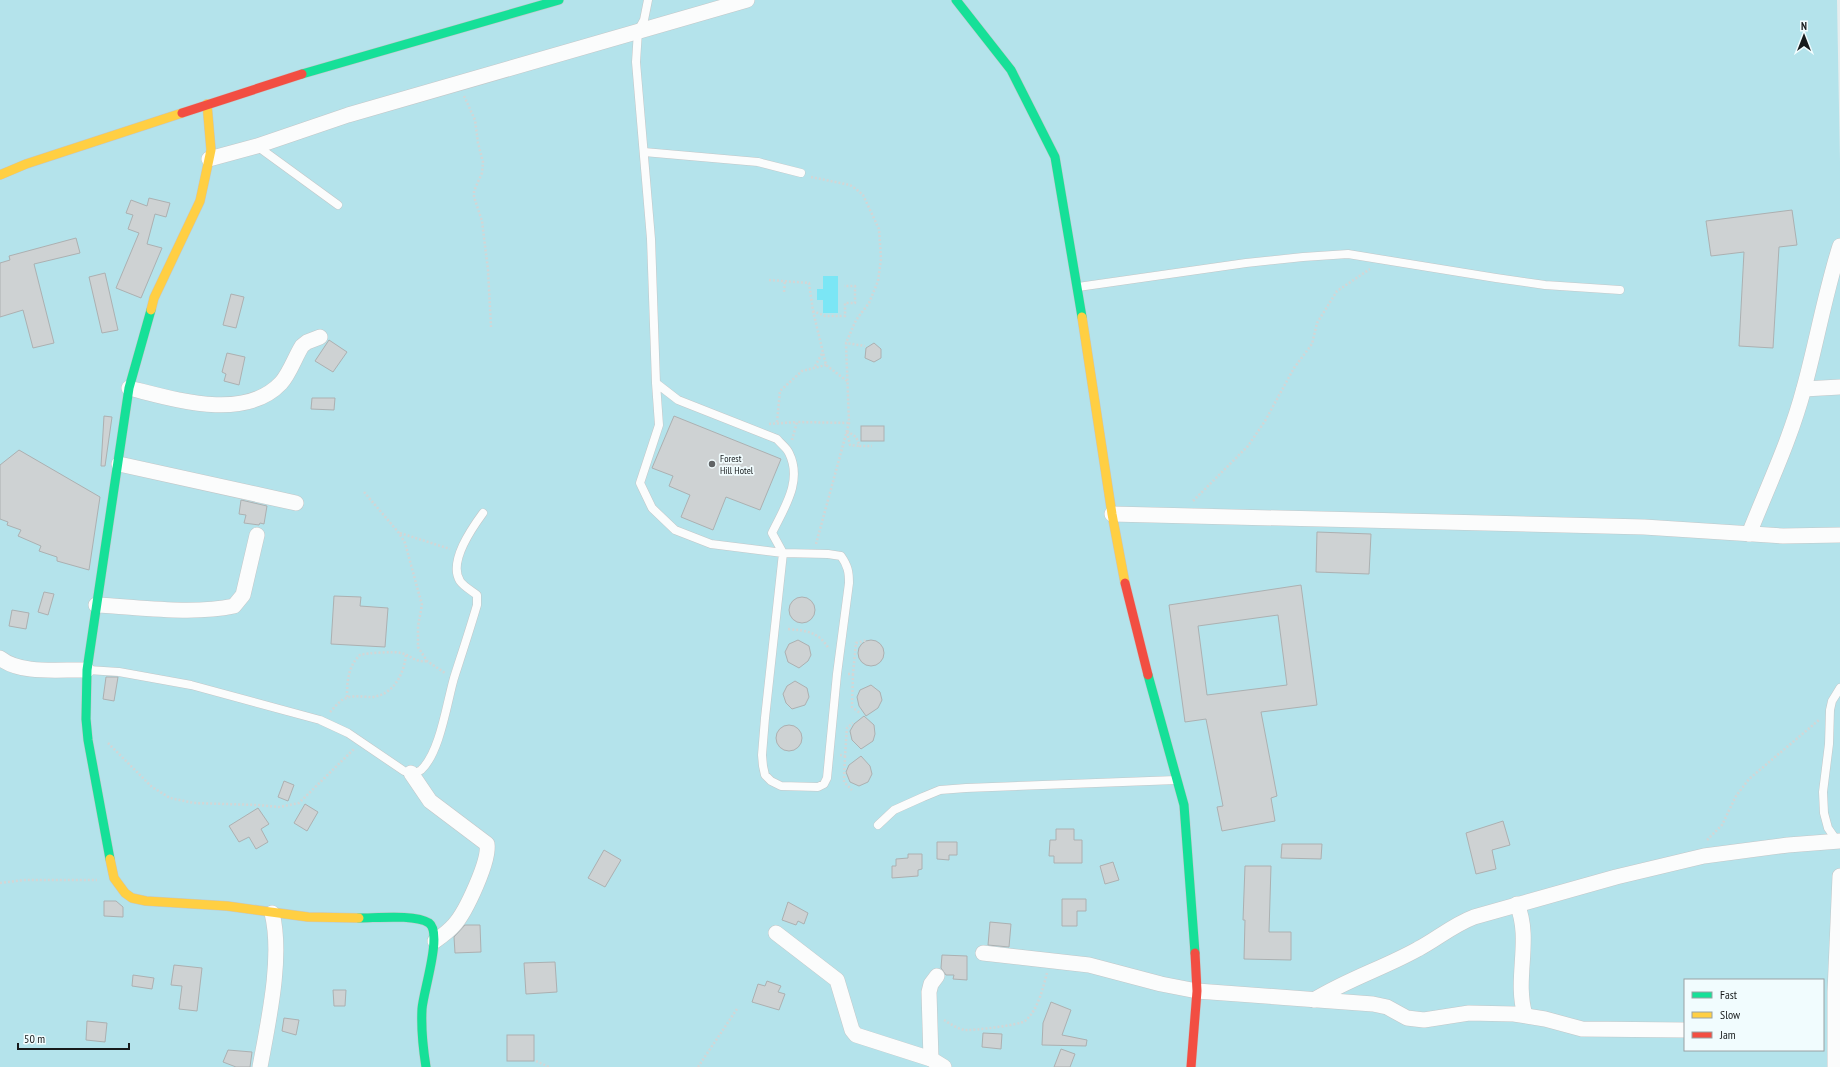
<svg xmlns="http://www.w3.org/2000/svg" width="1840" height="1067" font-family="'PT Sans Narrow',sans-serif">
<style>
.green{fill:#b4e3eb;fill-rule:evenodd}
.water{fill:#7be6f5}
.building{fill:#ced2d3;stroke:#acb0b1;fill-rule:evenodd}
.lines{fill:none;stroke-linecap:round;stroke-linejoin:round}
.lane-casing{stroke:#c3c7c8;stroke-width:9}
.street-casing{stroke:#c3c7c8;stroke-width:16}
.fast-casing{stroke:#c3c7c8;stroke-width:10}
.slow-casing{stroke:#c3c7c8;stroke-width:10}
.jam-casing{stroke:#c3c7c8;stroke-width:10}
.path{stroke:#d3d6d6;stroke-width:2.5;stroke-dasharray:2 2;stroke-linecap:butt}
.lane{stroke:#fbfcfc;stroke-width:8}
.street{stroke:#fbfcfc;stroke-width:15}
.fast{stroke:#16e098;stroke-width:9}
.slow{stroke:#ffcf43;stroke-width:9}
.jam{stroke:#f24e42;stroke-width:9}
.poi-dot{fill:#606466;stroke:#f1fcfe;stroke-width:1.5}
.labels{text-anchor:middle;stroke-width:3.5;stroke-linejoin:round;paint-order:stroke}
.poi-label{font-size:10px;fill:#171b1c;stroke:#f1fcfe;text-anchor:start}
</style>
<rect width="100%" height="100%" fill="#e7edee"/>
<!-- green -->
<path class="green" d="M0,0H1837L1840,162V1067H0ZM1685,980H1823V1050H1685Z"/>
<!-- water -->
<path class="water" d="M823,276H838V313H823V300H817V289H823Z"/>
<!-- building -->
<g class="building">
<path d="M149,198L170,203L166,217L155,214L147,244L162,248L141,298L116,288L139,233L128,229L133,215L126,213L131,200L147,206Z"/>
<path d="M1792,210L1797,245L1779,247L1773,348L1739,346L1744,252L1711,256L1706,221Z"/>
<path d="M76,238L80,253L34,264L54,343L33,348L23,310L0,317V263L10,260L9,256Z"/>
<path d="M105,273L118,330L102,333L89,277Z"/>
<path d="M231,294L244,297L236,328L223,325Z"/>
<path d="M329,340L347,352L333,372L315,361Z"/>
<path d="M874,343L881,349V358L874,362L865,358L866,348Z"/>
<path d="M227,353L245,357L239,385L224,381L226,374L222,372Z"/>
<path d="M312,398H335L334,410L311,409Z"/>
<path d="M104,416L112,417L105,466H101Z"/>
<path d="M674,416L781,459L760,510L726,497L713,530L681,517L690,495L669,486L673,476L652,468Z"/>
<rect x="861" y="426" width="23" height="15"/>
<path d="M19,450L100,497L89,570L57,561V557L39,551L41,546L18,536L21,530L7,525L8,522L0,519V465Z"/>
<path d="M241,500L267,506L264,524L260,523L259,525L244,523L246,515L239,514Z"/>
<path d="M1317,532L1371,534L1369,574L1316,572Z"/>
<path d="M1301,585L1317,705L1261,712L1277,796L1271,798L1275,821L1222,831L1217,807L1223,806L1206,719L1185,722L1169,605ZM1278,615L1287,685L1207,695L1198,626Z"/>
<path d="M44,592L54,594L48,615L38,612Z"/>
<path d="M334,596L361,597L360,606L388,608L385,647L331,644Z"/>
<circle cx="802" cy="610" r="13"/>
<path d="M12,610L29,613L26,629L9,626Z"/>
<path d="M798,640L809,646L811,655L808,661L799,668L788,662L785,652L789,644Z"/>
<circle cx="871" cy="653" r="13"/>
<path d="M106,677H118L114,701L103,699Z"/>
<path d="M795,681L807,688L809,697L805,705L792,709L786,703L783,694L787,686Z"/>
<path d="M871,685L880,692L882,700L878,708L866,716L859,706L857,697L860,690Z"/>
<path d="M864,716L874,725L875,734L873,741L861,749L852,740L850,731L854,724Z"/>
<circle cx="789" cy="738" r="13"/>
<path d="M861,756L870,766L872,774L868,782L859,786L850,782L846,772L849,765Z"/>
<path d="M284,781L294,785L288,801L278,797Z"/>
<path d="M305,804L318,812L307,831L294,823Z"/>
<path d="M258,808L269,824L261,829L268,842L256,849L249,837L239,842L229,826Z"/>
<path d="M1503,821L1510,845L1492,850L1496,869L1476,874L1466,833Z"/>
<path d="M1056,829H1074V840H1082V863H1054V856H1049L1050,840H1056Z"/>
<path d="M937,842H957V855H949V860L937,859Z"/>
<path d="M1282,844H1322L1321,859L1281,858Z"/>
<path d="M604,850L621,860L605,887L588,878Z"/>
<path d="M908,854H922V869L918,870V876L892,878V866H896V859L908,858Z"/>
<path d="M1113,862L1119,880L1105,884L1100,866Z"/>
<path d="M1245,866H1271L1269,932H1291V960L1244,959L1245,920H1243Z"/>
<path d="M1062,899H1086V911H1077V926H1062Z"/>
<path d="M104,901H116L123,907V917L104,916Z"/>
<path d="M788,902L808,913L804,924L798,921L796,925L782,920Z"/>
<path d="M990,922L1011,924L1009,947L988,945Z"/>
<path d="M465,925H480L481,952L455,953L454,937Z"/>
<path d="M942,955L967,956V980L953,979L954,975H946L941,968Z"/>
<path d="M555,962L557,992L526,994L524,963Z"/>
<path d="M174,965L202,968L197,1011L179,1009L182,986L171,985Z"/>
<path d="M133,975L154,978L152,989L132,986Z"/>
<path d="M767,981L781,986L778,992L785,994L779,1010L752,1002L758,984L765,986Z"/>
<path d="M333,990H346L345,1006H334Z"/>
<path d="M1051,1002L1071,1010L1062,1035L1087,1040L1086,1046L1042,1045L1043,1023Z"/>
<path d="M284,1018L299,1020L296,1035L282,1031Z"/>
<path d="M87,1021L107,1023L105,1042L86,1040Z"/>
<path d="M983,1033L1002,1034L1001,1049L982,1047Z"/>
<rect x="507" y="1035" width="27" height="26"/>
<path d="M1061,1049L1075,1054L1070,1067H1054Z"/>
<path d="M228,1050L252,1052L250,1067H236L223,1062Z"/>
</g>
<g class="lines">
<!-- lane casing -->
<g class="lane-casing">
<g id="lane">
<path d="M648,0L644,20L638,31L636,62L651,239L656,383L678,400L777,439C781,444 787,448 789,453C803,481 784,508 772,533L783,553L765,718L762,755L763,766L765,775L771,781L781,786L818,787L824,784L827,778L837,674L849,583C849,572 848,566 841,556L828,554L783,553L711,544L675,530L652,508L640,483L659,425L656,383"/>
<path d="M257,146L338,205"/>
<path d="M644,152L758,162L801,173"/>
<path d="M1078,287L1246,263L1303,257L1348,254L1496,278L1545,285L1620,290"/>
<path d="M88,670L119,672L191,685L320,720L348,733L404,771C410,773 416,774 421,770C440,753 447,702 454,678C462,653 470,629 477,605V595C472,591 463,586 460,581C448,562 472,528 483,513"/>
<path d="M878,825L894,810L923,797L940,790L966,788L1176,780"/>
<path d="M1837,841L1828,828L1824,813L1823,792L1829,744L1830,710L1832,701L1840,688"/>
</g>
</g>
<!-- street casing -->
<g class="street-casing">
<g id="street">
<path d="M209,159L257,146L348,115L747,0"/>
<path d="M129,388C174,399 244,422 281,383C290,373 295,357 302,346L307,342L320,337"/>
<path d="M1804,389L1840,387"/>
<path d="M119,464L296,503"/>
<path d="M1112,514L1644,527L1783,536L1840,535"/>
<path d="M1749,534C1768,486 1791,438 1804,388C1817,341 1825,293 1840,246"/>
<path d="M96,605C140,607 191,615 234,606L243,595L257,535"/>
<path d="M0,658C21,675 61,669 87,670"/>
<path d="M411,773L430,801L487,844C490,860 466,912 454,925C449,931 442,936 435,941"/>
<path d="M1517,904C1532,940 1514,978 1525,1015"/>
<path d="M776,933L837,980L852,1030L856,1035L931,1059L944,1067"/>
<path d="M983,953L1089,965L1161,984L1197,991L1373,1004L1387,1007L1407,1018L1424,1020L1469,1013L1514,1014L1545,1019L1582,1029L1685,1030"/>
<path d="M1314,1000C1348,979 1384,968 1418,949C1437,939 1453,925 1474,917L1616,877L1704,856L1788,845L1840,841"/>
<path d="M931,1059L929,992L931,984L937,976"/>
<path d="M260,1067C268,1023 283,957 272,913"/>
<path d="M1835,1067V992L1840,876"/>
</g>
</g>
<!-- fast casing -->
<g class="fast-casing">
<g id="fast">
<path d="M956,0L1011,70L1055,157L1082,317"/>
<path d="M302,74L559,0"/>
<path d="M1148,675L1184,805L1195,953"/>
<path d="M110,859L88,740L86,719L87,670L129,388L151,310"/>
<path d="M359,918C377,918 415,914 429,923C443,933 423,992 422,1009C421,1028 423,1048 426,1067"/>
</g>
</g>
<!-- slow casing -->
<g class="slow-casing">
<g id="slow">
<path d="M0,175L26,164L182,113"/>
<path d="M151,310L154,298L200,201L211,150L207,104"/>
<path d="M1082,317L1112,514L1125,583"/>
<path d="M110,859L114,878L125,893L132,898L146,901L227,906L308,917L359,918"/>
</g>
</g>
<!-- jam casing -->
<g class="jam-casing">
<g id="jam">
<path d="M182,113L302,74"/>
<path d="M1125,583L1148,675"/>
<path d="M1191,1067L1197,991L1195,953"/>
</g>
</g>
<!-- path -->
<g class="path">
<path d="M464,96L475,120L478,143L483,162L482,173L474,191V197L482,221L488,270L491,327"/>
<path d="M811,177L850,185L856,189L863,195L879,229L881,259L878,281L869,303L856,320L846,343"/>
<path d="M769,280L809,283L813,311L825,316H845V303H855V286H844"/>
<path d="M784,292L785,281"/>
<path d="M813,311L826,365L847,381"/>
<path d="M815,366L823,352"/>
<path d="M777,422L780,391L802,371L826,365"/>
<path d="M769,424L797,422"/>
<path d="M847,431L856,437L860,446H872"/>
<path d="M847,432L850,445L860,446"/>
<path d="M792,440L797,422L849,423"/>
<path d="M364,492L399,533L405,543L422,605L418,626V647L427,661L445,673"/>
<path d="M1193,501L1248,446L1265,421L1294,368L1312,344L1317,323L1337,291L1370,269"/>
<path d="M400,533L450,549"/>
<path d="M816,544L849,423L846,343L865,346"/>
<path d="M788,629C807,631 818,631 829,649"/>
<path d="M848,674H853L856,643L867,640"/>
<path d="M853,674L852,707L860,713"/>
<path d="M347,697C347,682 348,666 360,655C367,653 394,651 401,653C411,655 415,663 427,661"/>
<path d="M330,712C335,707 340,700 346,698C353,695 364,697 371,697C393,696 404,674 406,655"/>
<path d="M108,743L152,787L170,798L194,803L258,805L279,807L299,803L354,749"/>
<path d="M840,755L845,756L847,728L853,723"/>
<path d="M845,756L844,782L852,790"/>
<path d="M1707,840L1722,825L1736,796L1749,779L1819,720"/>
<path d="M0,883L24,880H97"/>
<path d="M944,1020C950,1024 957,1028 964,1030C971,1031 1020,1025 1025,1021C1038,1010 1043,988 1047,973"/>
<path d="M536,1061L549,1067"/>
<path d="M698,1067L737,1009"/>
</g>
<!-- lane -->
<use href="#lane" class="lane"/>
<!-- street -->
<use href="#street" class="street"/>
<!-- fast -->
<use href="#fast" class="fast"/>
<!-- slow -->
<use href="#slow" class="slow"/>
<!-- jam -->
<use href="#jam" class="jam"/>
</g>
<!-- markers -->
<circle class="poi-dot" cx="712" cy="464" r="4"/>
<g class="labels">
<!-- poi labels -->
<g class="poi-label">
<text x="720" y="462">Forest<tspan x="720" dy="12">Hill Hotel</tspan></text>
</g>
</g>
<!-- legend -->
<rect x="1684" y="979" width="140" height="72" fill="#f1fcfe" stroke="#9aa2a4"/>
<rect x="1692" y="992" width="20" height="6" fill="#16e098" stroke="#9aa2a4"/>
<text x="1720" y="999" font-size="12" fill="#171b1c">Fast</text>
<rect x="1692" y="1012" width="20" height="6" fill="#ffcf43" stroke="#9aa2a4"/>
<text x="1720" y="1019" font-size="12" fill="#171b1c">Slow</text>
<rect x="1692" y="1032" width="20" height="6" fill="#f24e42" stroke="#9aa2a4"/>
<text x="1720" y="1039" font-size="12" fill="#171b1c">Jam</text>
<!-- north arrow -->
<g transform="translate(1804 36)" stroke="#f1fcfe" stroke-width="3" paint-order="stroke">
<path d="M0-3L7 15L0 10L-7 15Z" fill="#171b1c"/>
<text y="-6" font-size="11" font-weight="bold" text-anchor="middle" fill="#171b1c">N</text>
</g>
<!-- scale -->
<path d="M18 1043v6h111v-6" fill="none" stroke="#171b1c" stroke-width="2"/>
<text x="24" y="1043" font-size="12" fill="#171b1c" stroke="#f1fcfe" stroke-width="3" paint-order="stroke">50 m</text>
</svg>
